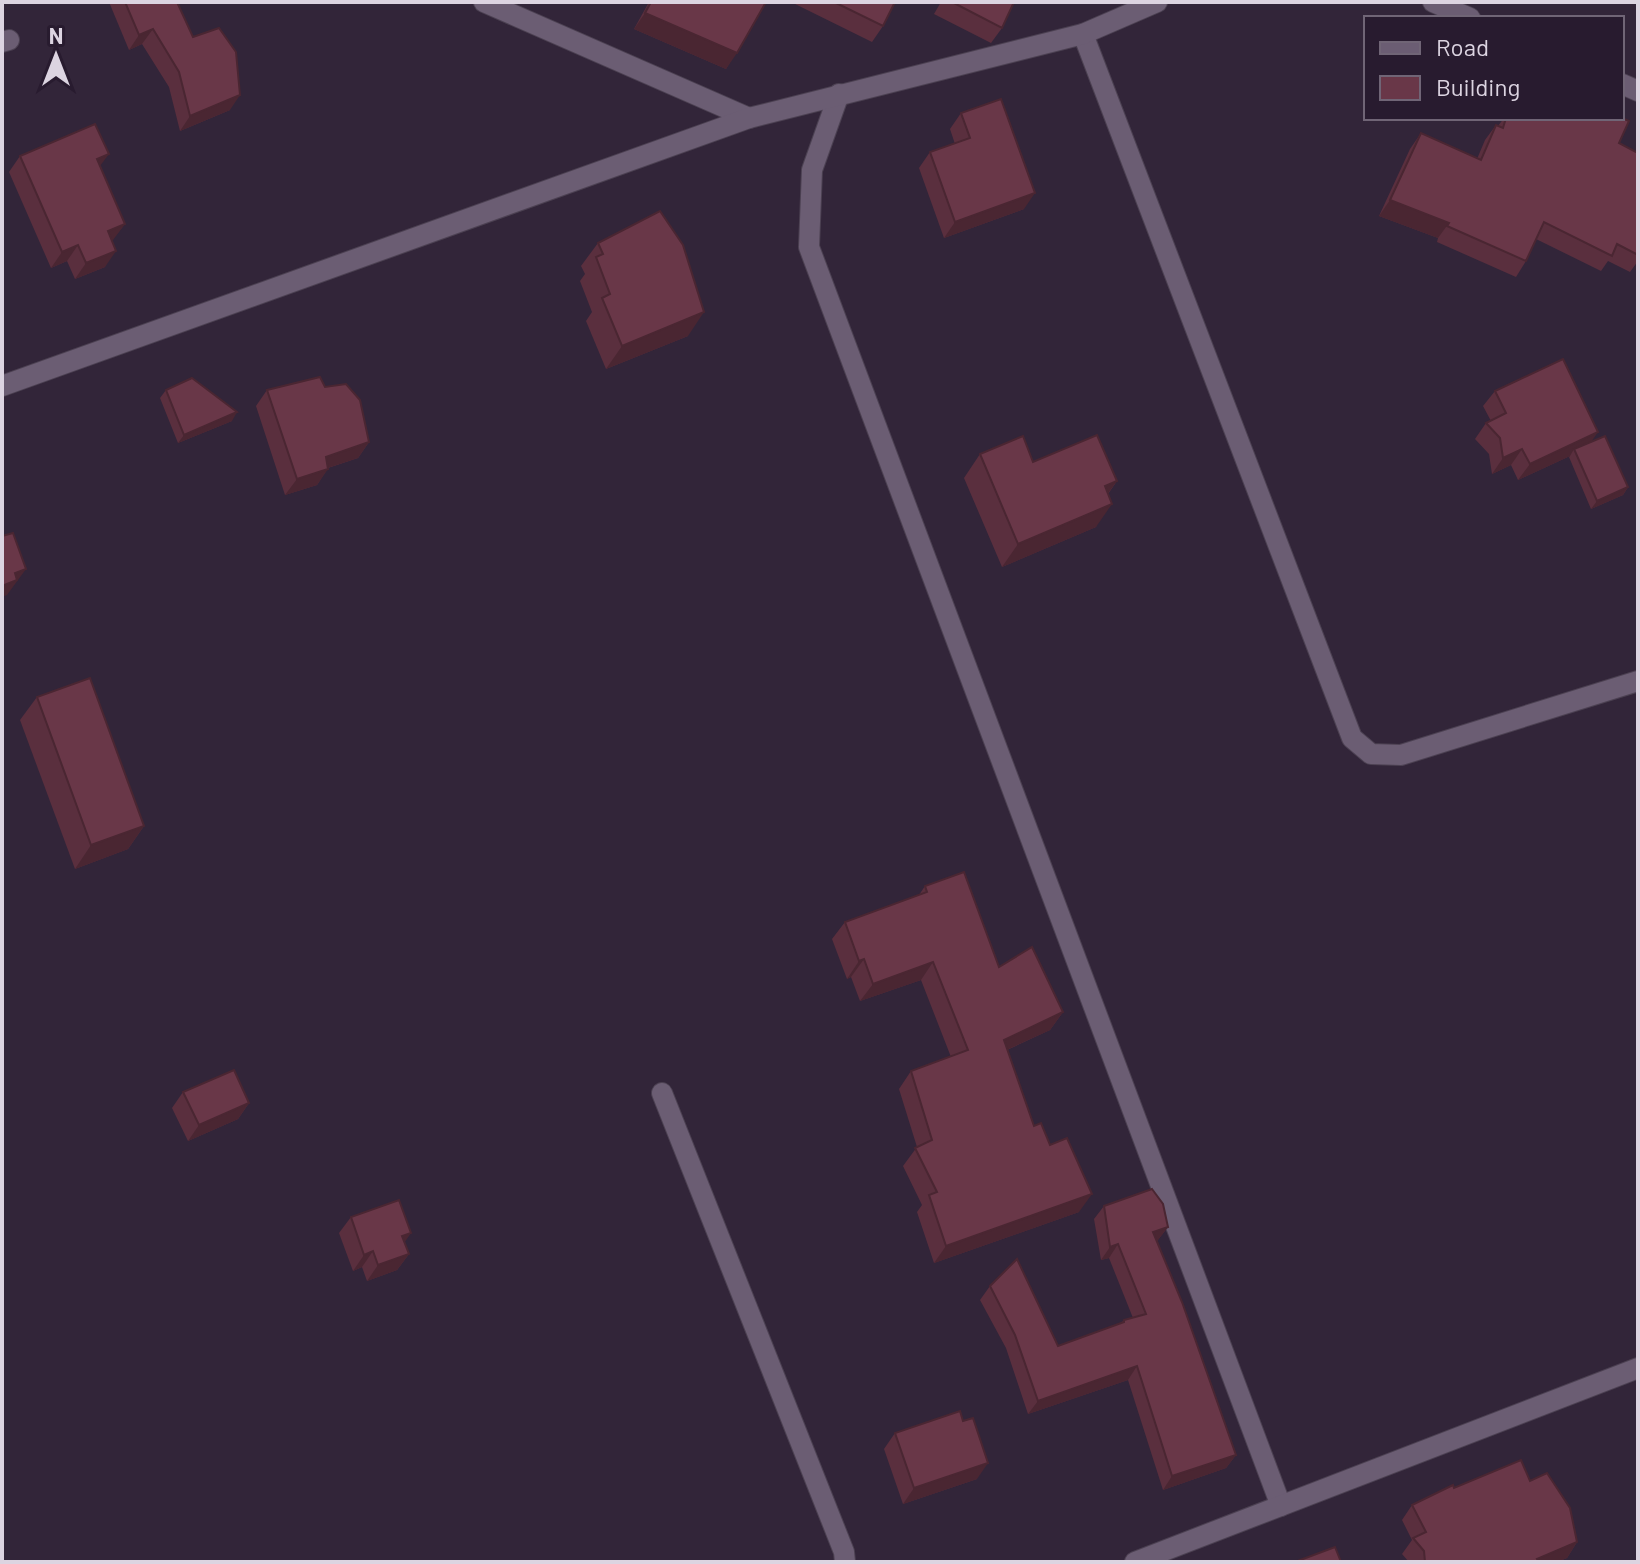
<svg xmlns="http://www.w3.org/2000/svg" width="1640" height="1564" font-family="Barlow,sans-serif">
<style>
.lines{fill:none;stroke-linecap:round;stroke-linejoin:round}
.minor-casing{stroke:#4c4152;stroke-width:22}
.minor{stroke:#6b5d73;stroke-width:20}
.wall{fill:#5a2f3e}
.shaded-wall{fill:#4a2632}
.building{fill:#693748;stroke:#4a2632;stroke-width:2}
</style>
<rect width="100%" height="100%" fill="#322539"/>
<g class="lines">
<!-- minor casing -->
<g class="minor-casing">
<g id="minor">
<path d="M484,2L749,118"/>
<path d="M1433,2L1470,18"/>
<path d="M1083,34L1352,738L1371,754L1401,755L1638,681"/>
<path d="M2,42L9,40"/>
<path d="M1622,84L1638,91"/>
<path d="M839,94L812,170L809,247L1281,1506"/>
<path d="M2,386L749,118L1083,34L1157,2"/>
<path d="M662,1093L844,1552L845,1562"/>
<path d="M1135,1562L1638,1368"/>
</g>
</g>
<!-- minor -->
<use href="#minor" class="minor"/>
</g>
<!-- wall -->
<g class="wall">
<path d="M109,2H177L193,37L230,110L180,131L169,87L142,44L129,50Z"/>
<path d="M649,2H766L726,69L634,29Z"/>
<path d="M791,2H895L883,26L872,42Z"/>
<path d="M941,2H1014L1002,28L991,43L934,14Z"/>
<path d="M961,113L1024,209L944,238L919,168L930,152L955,144L950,129Z"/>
<path d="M1504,118H1622L1619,143L1638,153V261L1630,272L1608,261L1601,271L1536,239L1526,261L1516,277L1437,242L1438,238L1379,216L1410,149L1421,133L1477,159L1485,140L1496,125L1498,126Z"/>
<path d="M20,156L100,166L125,224L112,240L105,267L75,279L67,261L51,268L9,172Z"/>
<path d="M598,243L688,336L606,369L586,321L592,312L580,281L585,274L581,266Z"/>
<path d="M325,387L369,442L358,458L328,468L317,485L285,495L256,406L267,390Z"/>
<path d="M166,390L232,421L178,443L160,398Z"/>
<path d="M1495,391L1591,442L1628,487L1623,495L1591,509L1569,457L1570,456L1518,480L1511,465L1492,474L1489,454L1475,439L1486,423L1491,421L1483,406Z"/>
<path d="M980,454L1033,462L1117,481L1108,494L1096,527L1002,567L964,478Z"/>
<path d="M37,697L144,826L128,849L75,869L20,720Z"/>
<path d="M925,886L999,967L1063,1012L1050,1030L1007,1050L1034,1126L1079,1212L934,1263L917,1212L922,1205L903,1166L917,1147L899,1089L911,1071L951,1057L921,980L860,1001L851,977L847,979L832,939L845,922L919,895Z"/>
<path d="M183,1092L249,1103L238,1119L188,1141L172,1108Z"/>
<path d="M1104,1206L1168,1227L1157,1241L1236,1455L1226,1468L1163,1490L1128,1380L1028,1414L1006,1348L980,1300L990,1286L1058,1346L1121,1323L1124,1320L1133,1318L1109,1258L1101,1260L1094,1219Z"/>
<path d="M351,1217L404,1242L409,1254L397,1270L367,1281L362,1267L353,1271L339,1233Z"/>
<path d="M963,1421L977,1479L903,1504L884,1449L895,1433Z"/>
<path d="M1530,1481L1577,1542L1567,1558L1557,1562H1409L1402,1554L1412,1540L1402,1520L1412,1505L1454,1488Z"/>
</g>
<!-- shaded-wall -->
<g class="shaded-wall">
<path d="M645,13L737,53L726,69L634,29Z"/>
<path d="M153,29L142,44L129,50L139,35Z"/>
<path d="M240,95L230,110L180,131L190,116Z"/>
<path d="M109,154L97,170V159Z"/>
<path d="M1035,193L1024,209L944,238L955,222Z"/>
<path d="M1390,200L1449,223L1438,238L1379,216Z"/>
<path d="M125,224L113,240L97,247L108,231Z"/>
<path d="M78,245L67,261L51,268L62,252Z"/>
<path d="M116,251L105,267L75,279L86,263Z"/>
<path d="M704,312L688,336L606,369L622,346Z"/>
<path d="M237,412L232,421L178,443L184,435Z"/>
<path d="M1598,432L1587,448L1574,449L1570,456L1518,480L1530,464Z"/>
<path d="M369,442L358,458L315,472L326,457Z"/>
<path d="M1522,449L1511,465L1492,474L1503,458Z"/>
<path d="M328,469L317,485L285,495L297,479Z"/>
<path d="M1117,481L1100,504L1105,486Z"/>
<path d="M1628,487L1623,495L1591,509L1597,501Z"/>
<path d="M1112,504L1096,527L1002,567L1018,544Z"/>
<path d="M26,569L7,595L2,597V586L15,573Z"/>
<path d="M144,826L128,849L75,869L91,845Z"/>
<path d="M864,959L851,977L847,979L859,961Z"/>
<path d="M933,962L921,980L860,1001L873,984Z"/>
<path d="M1063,1012L1050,1030L991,1057L1004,1040Z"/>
<path d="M249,1103L238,1119L188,1141L199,1125Z"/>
<path d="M1092,1194L1079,1212L934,1263L946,1246Z"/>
<path d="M1168,1227L1158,1240L1144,1245L1153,1232Z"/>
<path d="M411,1233L400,1249L402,1236Z"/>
<path d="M1118,1244L1109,1258L1101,1260L1110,1247Z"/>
<path d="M373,1251L362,1267L353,1271L364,1255Z"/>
<path d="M409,1254L397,1270L367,1281L378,1265Z"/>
<path d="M1137,1366L1128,1380L1028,1414L1038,1401Z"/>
<path d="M1236,1455L1226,1468L1163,1490L1172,1476Z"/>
<path d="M988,1463L977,1479L903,1504L914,1488Z"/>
<path d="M1577,1542L1567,1558L1557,1562H1536L1537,1559Z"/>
</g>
<!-- building -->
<g class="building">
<path d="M125,2H177L193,37L219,28L236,52L240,95L190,116L179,72L153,29L139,35Z"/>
<path d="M651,2H766L737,53L645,13Z"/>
<path d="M834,2H895L883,26Z"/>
<path d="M952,2H1014L1002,28Z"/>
<path d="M1001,99L1035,193L955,222L930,152L970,138L961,113Z"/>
<path d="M1506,118H1622L1629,121L1619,143L1638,153V255L1617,244L1612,256L1544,222L1526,261L1447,226L1449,223L1390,200L1421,133L1481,160L1496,125L1503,128Z"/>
<path d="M95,124L109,154L97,159L125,224L108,231L116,251L86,263L78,245L62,252L20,156Z"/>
<path d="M660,211L683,245L704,312L622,346L602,298L610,294L596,257L603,254L598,243Z"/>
<path d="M1563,359L1598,432L1530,464L1522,449L1503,458L1500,438L1486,423L1506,413L1495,391Z"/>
<path d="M320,377L325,387L346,384L360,400L369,442L326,457L328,469L297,479L267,390Z"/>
<path d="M192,378L237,412L184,435L166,390Z"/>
<path d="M1097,435L1117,481L1105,486L1112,504L1018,544L980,454L1023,436L1033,462Z"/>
<path d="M1605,436L1628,487L1597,501L1574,449Z"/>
<path d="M13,533L26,569L15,573L17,580L2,586V536Z"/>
<path d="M90,678L144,826L91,845L37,697Z"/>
<path d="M964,872L999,967L1032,947L1063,1012L1004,1040L1034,1126L1041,1123L1050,1145L1067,1138L1092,1194L946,1246L929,1195L937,1192L915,1148L932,1140L911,1071L968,1050L933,962L873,984L864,959L859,961L845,922L927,892L925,886Z"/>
<path d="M234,1070L249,1103L199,1125L183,1092Z"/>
<path d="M1152,1189L1163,1204L1168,1227L1153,1232L1182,1302L1236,1455L1172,1476L1137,1366L1038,1401L1015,1335L990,1286L1017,1259L1058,1346L1124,1322V1320L1146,1314L1118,1244L1110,1247L1104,1206Z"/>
<path d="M399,1200L411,1233L402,1236L409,1254L378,1265L373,1251L364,1255L351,1217Z"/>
<path d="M960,1411L963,1421L973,1418L988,1463L914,1488L895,1433Z"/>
<path d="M1521,1460L1530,1481L1547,1473L1570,1508L1577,1542L1537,1559L1539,1562H1425L1424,1551L1413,1538L1426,1532L1412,1505L1453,1485L1454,1488Z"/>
<path d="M1335,1547L1341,1562H1295Z"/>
</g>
<!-- border -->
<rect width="1640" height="1564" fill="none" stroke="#dcd4e1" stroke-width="8"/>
<!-- legend -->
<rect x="1364" y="16" width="260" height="104" fill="#281b2f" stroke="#706576" stroke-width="2"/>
<rect x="1380" y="42" width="40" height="12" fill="#6b5d73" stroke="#706576" stroke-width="2"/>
<text x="1436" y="56" font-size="24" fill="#dcd4e1">Road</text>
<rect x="1380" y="76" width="40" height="24" fill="#693748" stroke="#706576" stroke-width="2"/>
<text x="1436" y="96" font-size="24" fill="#dcd4e1">Building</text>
<!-- north arrow -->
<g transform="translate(56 56)" stroke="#281b2f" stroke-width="6" paint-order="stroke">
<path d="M0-6L14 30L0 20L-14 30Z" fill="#dcd4e1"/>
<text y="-12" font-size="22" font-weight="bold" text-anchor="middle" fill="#dcd4e1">N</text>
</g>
</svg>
